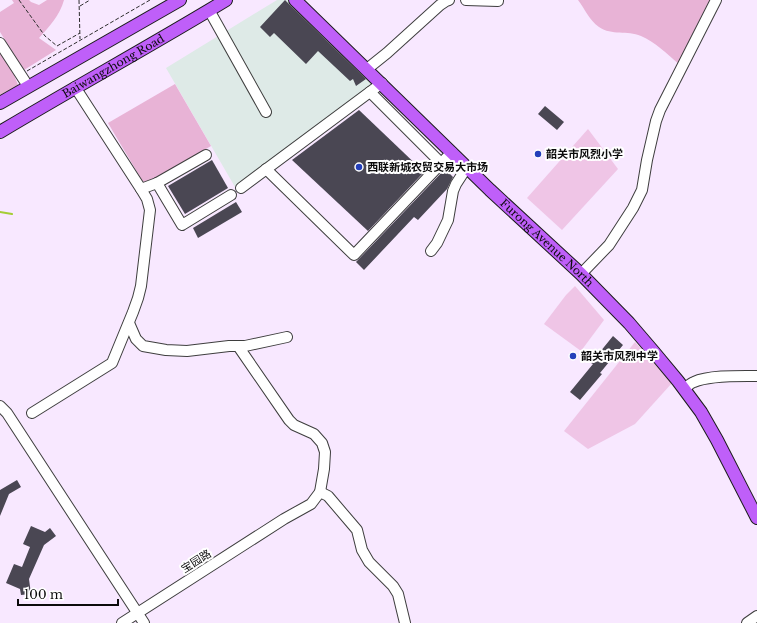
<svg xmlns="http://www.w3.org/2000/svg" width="757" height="623" font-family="'Libre Baskerville','Noto Sans SC',serif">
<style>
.industrial{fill:#deeae7}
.green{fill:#e8b3d6}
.pitch{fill:#efc5e6}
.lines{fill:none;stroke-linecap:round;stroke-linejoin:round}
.stream{stroke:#a4cd35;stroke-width:2}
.building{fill:#4a4753}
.minor-casing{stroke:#3e3e3e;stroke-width:12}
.major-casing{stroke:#1c1c1c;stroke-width:14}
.path{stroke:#2d2d2d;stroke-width:1;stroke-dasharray:4 2;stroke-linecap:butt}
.minor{stroke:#fff;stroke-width:10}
.major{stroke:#bf5ff9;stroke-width:12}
.poi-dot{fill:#243fba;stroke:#fff;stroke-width:1.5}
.labels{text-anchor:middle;stroke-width:4;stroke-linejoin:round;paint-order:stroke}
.street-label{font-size:11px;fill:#0b0b0b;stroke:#fff}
.poi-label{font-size:11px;font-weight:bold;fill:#0b0b0b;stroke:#fff;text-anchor:start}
</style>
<rect width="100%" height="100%" fill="#f8e8ff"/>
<!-- industrial -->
<path class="industrial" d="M277,0H289L375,83L235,187L166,68Z"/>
<!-- green -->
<g class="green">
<path d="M12,0H29L31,2L39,5L47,0H64C60,15 49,27 39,38L56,50L24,70L0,32V12L14,3Z"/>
<path d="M578,0H712L679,64C667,54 655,42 641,36C627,30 612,36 599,27C589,20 585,9 578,0Z"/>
<path d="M0,51L8,60L18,85L0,95Z"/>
<path d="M175,84L211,146L155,179L143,182L108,123Z"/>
</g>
<!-- pitch -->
<g class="pitch">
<path d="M588,129L618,169L562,230L527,198Z"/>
<path d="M575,286L604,320L581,351L544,324L566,295Z"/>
<path d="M635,342L672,383L635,424L588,449L564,431Z"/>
</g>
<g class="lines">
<!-- stream -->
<path class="stream" d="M0,212L12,214"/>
</g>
<!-- building -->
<g class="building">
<path d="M285,0L290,5L366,79L356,86L353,79L350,81L318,51L306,64L274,33L270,37L260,27Z"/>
<path d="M545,106L564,122L557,130L538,114Z"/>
<path d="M359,110L424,172L368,231L292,160Z"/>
<path d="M212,160L228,188L185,214L168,186Z"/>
<path d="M445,169L453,177L447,189L418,220L414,217L364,270L356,262Z"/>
<path d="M236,202L242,212L198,238L193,228Z"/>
<path d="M613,336L623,345L600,373L602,374L580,400L570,392L593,364L591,363Z"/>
<path d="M17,480L21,487L9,494L0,516V490Z"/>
<path d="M31,526L45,532L50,528L56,536L44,545L29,579L31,594L21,595L20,589L6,583L14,564L22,567L30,547L23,544Z"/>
</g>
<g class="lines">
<!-- minor casing -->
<g class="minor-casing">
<g id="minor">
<path d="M466,0L498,1"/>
<path d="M209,10L266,112"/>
<path d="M0,43L28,86"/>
<path d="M367,69L387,53L440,5L446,1L449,0"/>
<path d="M370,92L441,163"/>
<path d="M266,169L354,255L452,152"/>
<path d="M157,183L182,225L231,195"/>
<path d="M241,188L382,83"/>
<path d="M141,189L157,183L206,155"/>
<path d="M431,251L437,243L448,220L453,191L456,184L467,167"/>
<path d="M581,274L609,245L633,208L642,190L647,160L656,121L660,110L716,0"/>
<path d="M129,323L136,339L143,346L166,350L187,351L229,346H245L287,337"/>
<path d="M684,389C687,387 690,383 694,382C709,375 740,376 757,376"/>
<path d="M0,406L7,413L144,623"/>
<path d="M32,413L112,363L133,312L138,298L141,286L150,210L147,199L141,189L75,87"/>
<path d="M320,492L328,496L357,530L362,550L369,562L393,586L398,594L405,623"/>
<path d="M122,623L284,519L311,504L320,492L324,469L325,452L322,443L314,434L294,425L289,420L238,346"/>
<path d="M747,623L757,616"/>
</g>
</g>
<!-- major casing -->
<g class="major-casing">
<g id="major">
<path id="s1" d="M295,0L490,190L581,274L629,323L653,351L678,381L701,412L717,440L757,518"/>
<path d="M0,103L180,0"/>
<path id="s2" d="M0,132C75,87 152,45 226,0"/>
</g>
</g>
<!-- path -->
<g class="path">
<path d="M19,0L45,36L57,46L80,33"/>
<path d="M79,0L80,39"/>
<path d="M80,6L90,0"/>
<path d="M27,71L150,0"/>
</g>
<!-- minor -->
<use href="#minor" class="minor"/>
<!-- major -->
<use href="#major" class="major"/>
</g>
<!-- markers -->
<g class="poi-dot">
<circle cx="538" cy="154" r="4"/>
<circle cx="359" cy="167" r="4"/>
<circle cx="573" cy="356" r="4"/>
</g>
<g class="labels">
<!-- street labels -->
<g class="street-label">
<text dy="4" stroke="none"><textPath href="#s2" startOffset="131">Baiwangzhong Road</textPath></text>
<text dy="4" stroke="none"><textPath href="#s1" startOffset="350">Furong Avenue North</textPath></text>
<text transform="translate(196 561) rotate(-32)" y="4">宝园路</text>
</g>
<!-- poi labels -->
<g class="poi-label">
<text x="546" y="158">韶关市风烈小学</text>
<text x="367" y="171">西联新城农贸交易大市场</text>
<text x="581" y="360">韶关市风烈中学</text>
</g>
</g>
<!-- scale -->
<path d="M18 599v6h100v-6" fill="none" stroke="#0b0b0b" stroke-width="2"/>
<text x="24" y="599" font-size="12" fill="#0b0b0b" stroke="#ffffff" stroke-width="3" paint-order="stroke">100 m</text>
</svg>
